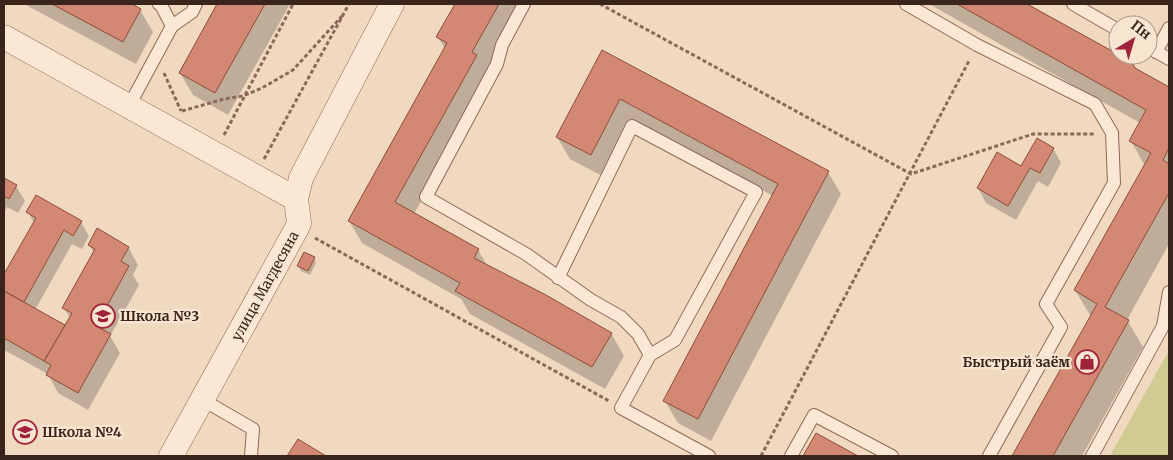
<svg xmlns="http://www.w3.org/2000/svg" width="1173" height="460" font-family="Merriweather,serif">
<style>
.green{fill:#d0cc93}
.shadow{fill:#0003}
.building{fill:#d28873;stroke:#8d4b3a}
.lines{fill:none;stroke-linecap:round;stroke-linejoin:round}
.lane-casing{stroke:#8c6956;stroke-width:14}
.street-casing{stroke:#8c6956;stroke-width:25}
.path{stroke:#8c6956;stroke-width:3;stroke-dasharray:4 2.5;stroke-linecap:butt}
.lane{stroke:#fbe8d4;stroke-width:12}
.street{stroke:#fbe8d4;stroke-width:24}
.labels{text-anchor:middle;stroke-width:4.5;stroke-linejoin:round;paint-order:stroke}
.street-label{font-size:14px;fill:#3a251c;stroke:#f8e5d0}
.poi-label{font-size:14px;font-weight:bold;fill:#3a251c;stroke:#f8e5d0;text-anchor:start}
</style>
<rect width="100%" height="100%" fill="#f1d9c0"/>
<!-- green -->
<path class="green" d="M1169,350V456H1110Z"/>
<!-- shadow -->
<g class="shadow">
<path d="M24,4H129L140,10L153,32L136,64Z"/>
<path d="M218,4H290L228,115L193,95L180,73Z"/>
<path d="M456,4H524L490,78L414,214L478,250L488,267L611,333L624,356L605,389L470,314L461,299L362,243L349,221L445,49L438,37Z"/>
<path d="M929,4H1024L1131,63L1135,70L1169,88V244L1127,320L1143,347L1082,456H1013L1091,317L1075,290L1145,166L1131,141L1140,123Z"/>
<path d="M602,52L828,172L841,194L711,441L678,423L665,401L773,196L633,121L604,177L570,159L557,137Z"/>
<path d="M1053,148L1061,163L1048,187L1038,181L1016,220L986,203L978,188L1021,168Z"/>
<path d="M4,179L16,186L25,201L18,213L7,207L4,213Z"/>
<path d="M28,212L81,222L89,236L82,249L72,244L35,310L65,327L70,318L64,308L94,253L89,245L128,247L138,265L133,275L139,285L110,336L120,353L88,410L58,393L48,374L4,350V277L34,223Z"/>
<path d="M314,258L316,263L310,275L301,271L299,266Z"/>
<path d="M817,434L856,456H804Z"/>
</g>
<!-- building -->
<g class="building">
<path d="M52,4H132L141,9L123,42Z"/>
<path d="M217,4H265L215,93L179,73Z"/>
<path d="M455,4H499L472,52L477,55L395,202L479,249L474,258L546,295L612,333L592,367L455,291L460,283L348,221L447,43L436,37Z"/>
<path d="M957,4H1027L1132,62L1135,68L1169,87V148L1163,160L1169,164V193L1105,307L1129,320L1053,456H1012L1097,304L1074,290L1151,153L1129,141L1146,110Z"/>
<path d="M602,50L829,171L698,419L663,401L778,184L620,99L591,155L556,137Z"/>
<path d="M1037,138L1054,148L1040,173L1030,168L1008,206L977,188L997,152L1021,166Z"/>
<path d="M4,178L17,185L9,199L4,196Z"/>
<path d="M36,195L82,221L73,236L64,230L24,302L4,291V274L36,218L26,212Z"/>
<path d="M97,228L129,247L121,261L129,266L96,326L111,334L78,393L46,375L51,365L44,361L72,313L62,308L95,249L88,245Z"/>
<path d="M304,252L315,257L308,271L297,266Z"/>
<path d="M4,291L65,325L44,361L4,338Z"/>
<path d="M816,433L858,456H803Z"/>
<path d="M298,439L326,456H287Z"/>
</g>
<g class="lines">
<!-- lane casing -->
<g class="lane-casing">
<g id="lane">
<path d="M524,4L502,45L497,64L426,197L526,254L591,300L621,317L638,334L650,355"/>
<path d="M906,4L977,45L1095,104L1112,133L1114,183L1046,304L1061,327L989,456"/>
<path d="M1073,4L1118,30"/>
<path d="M172,26L192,12L196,4"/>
<path d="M1148,47L1169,59"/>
<path d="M1156,52L1169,28"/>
<path d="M129,106L172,26L161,5L159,4"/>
<path d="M558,278L632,126L756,192L675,340L650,355L621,408L709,456"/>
<path d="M203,400L253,429L251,456"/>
<path d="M791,456L814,415L892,456"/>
<path d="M1092,456L1163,326L1169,292"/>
</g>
</g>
<!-- street casing -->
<g class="street-casing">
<g id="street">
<path d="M4,37L296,199"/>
<path d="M171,456L297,228L299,223L296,199L301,178L392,4"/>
</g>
</g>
<!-- path -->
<g class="path">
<path d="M600,4L911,174L1033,134H1095"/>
<path d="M164,73L181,111"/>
<path d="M182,111L224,99L243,96L262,88L293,70L343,15"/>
<path d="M224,135L293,4"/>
<path d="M264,159L349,4"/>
<path d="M315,238L609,401"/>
<path d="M761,456L970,59"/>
</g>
<!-- lane -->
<use href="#lane" class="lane"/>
<!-- street -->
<use href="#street" class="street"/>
</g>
<!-- icons -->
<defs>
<g id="school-ring" transform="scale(1.25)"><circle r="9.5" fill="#f8e5d0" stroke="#9f223a" stroke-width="1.5"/><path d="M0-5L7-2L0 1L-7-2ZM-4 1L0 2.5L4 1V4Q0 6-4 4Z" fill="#9f223a"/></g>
<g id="shop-ring" transform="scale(1.25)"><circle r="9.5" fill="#f8e5d0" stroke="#9f223a" stroke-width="1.5"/><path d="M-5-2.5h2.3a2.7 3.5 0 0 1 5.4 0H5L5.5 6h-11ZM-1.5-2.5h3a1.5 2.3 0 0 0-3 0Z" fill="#9f223a"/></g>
</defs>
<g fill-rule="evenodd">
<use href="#school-ring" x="103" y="316"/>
<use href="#shop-ring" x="1087" y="362"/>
<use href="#school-ring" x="25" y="432"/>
</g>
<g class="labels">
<!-- street labels -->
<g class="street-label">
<text transform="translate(265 286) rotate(-61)" y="5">улица Магдесяна</text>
</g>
<!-- poi labels -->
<g class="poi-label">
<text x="120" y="321">Школа №3</text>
<text x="1070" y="367" text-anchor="end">Быстрый заём</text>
<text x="42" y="437">Школа №4</text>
</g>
</g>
<!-- border -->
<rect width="1173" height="460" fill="none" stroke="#3a251c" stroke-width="10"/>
<!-- north arrow -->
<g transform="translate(1133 40) rotate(38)"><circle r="24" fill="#f8e5d0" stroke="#ac9888"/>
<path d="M0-4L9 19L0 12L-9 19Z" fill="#9f223a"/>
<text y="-8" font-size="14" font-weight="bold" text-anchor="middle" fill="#3a251c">Пн</text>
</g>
</svg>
